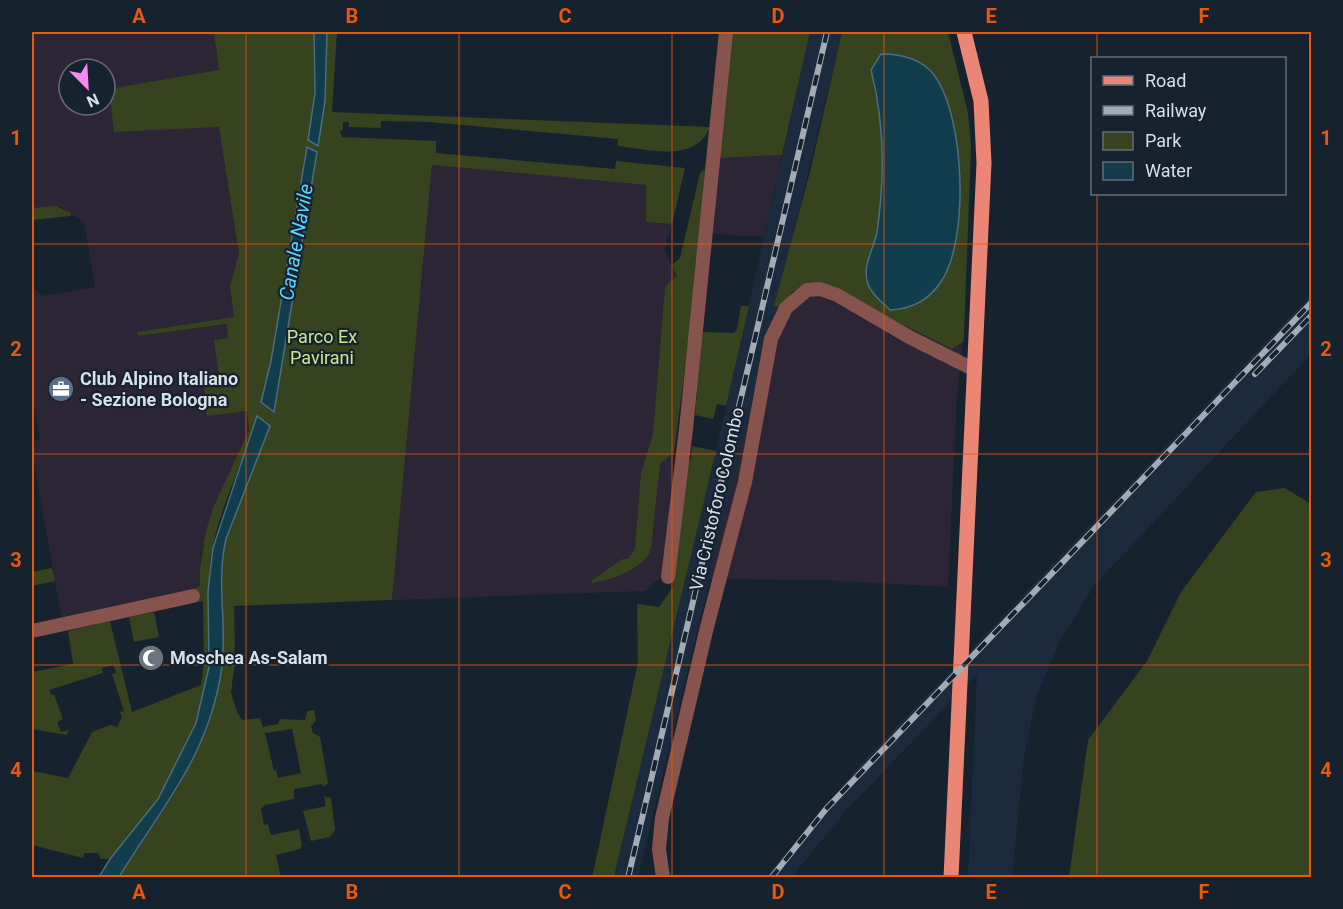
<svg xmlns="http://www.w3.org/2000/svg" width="1343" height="909" font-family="Roboto,sans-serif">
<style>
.industrial{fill:#2c2535;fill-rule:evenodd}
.built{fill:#1b2a3c}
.green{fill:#37421f;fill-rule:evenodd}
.water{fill:#113d4d;stroke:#4c6e7c;stroke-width:1.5}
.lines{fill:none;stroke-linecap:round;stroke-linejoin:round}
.minor{stroke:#86544d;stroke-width:14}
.primary{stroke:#eb8576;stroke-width:15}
.rail-casing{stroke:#a3acb6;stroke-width:6}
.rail{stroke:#17222f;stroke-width:4;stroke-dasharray:11;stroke-linecap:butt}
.grid{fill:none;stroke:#e8590c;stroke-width:1.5;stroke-opacity:0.55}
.labels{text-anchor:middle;stroke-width:4.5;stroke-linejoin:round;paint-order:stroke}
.park-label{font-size:18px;fill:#cce88d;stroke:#17222f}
.poi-label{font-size:18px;font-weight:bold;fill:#d7dfe8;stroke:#17222f;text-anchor:start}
.street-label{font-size:18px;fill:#d7dfe8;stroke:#17222f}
.water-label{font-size:20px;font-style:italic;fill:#5ed1fe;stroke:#17222f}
.neatline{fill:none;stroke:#e8590c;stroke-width:2}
.grid-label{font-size:20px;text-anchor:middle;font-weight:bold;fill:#e8590c}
</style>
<rect width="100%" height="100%" fill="#17222f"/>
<!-- industrial -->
<g class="industrial">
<path d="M32,32H299L251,234L234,317L137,332L138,336L227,324L229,328L228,413L247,411L249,430L210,516L201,558L200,587L196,595L63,625L32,453V441L40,439L32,396V287L43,296L95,287L84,222L61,207L32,208ZM69,69H105V105H69Z"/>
<path d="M782,155L764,237L712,234L719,158Z"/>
<path d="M432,165L647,185L646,222L672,224L664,250L693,307L674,452L663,575L645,591L392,600Z"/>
<path d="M806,285L822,286L952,349L963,342L957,394L948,587L823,580L709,579L774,306L783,308L792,292Z"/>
</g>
<!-- built -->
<g class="built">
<path d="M810,32H842L638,877L614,878L716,451Z"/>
<path d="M1311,295V354L1094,586L1062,637L1037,695L1024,757L1012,877H968L977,674L844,813L792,877L765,878L861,764Z"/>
</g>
<!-- green -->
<g class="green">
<path d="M214,32H314V110L323,112L327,32H337L332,112L710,127C695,164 648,149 618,146V139L429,122L381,121V128L349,127V122H343V130L340,131L342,137L436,141V153L615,169L616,161L685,168L672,224L646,222V185L432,165L392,600L234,606L235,662L231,692L237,712L242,720L260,718L263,727L278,724L280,719L305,720L307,711L314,710L316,721L311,726L313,733L320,737L328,783L323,787L322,784L294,789V799L265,805L261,809L264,825L268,824L271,835L299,829L302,846L300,849L276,855L281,877H119C161,812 211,751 221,671C226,627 216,583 226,539L267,435L257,416C244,461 221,504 212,550C205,590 214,629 209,668C201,740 157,806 110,859H101L98,853H84L83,858L32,845V771L68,778L92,732L110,725L117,727L122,717L120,712L124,711L112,674L116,673L113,665L102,668L103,673L49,690L51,695L54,694L63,719L57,722L61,732L69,730L67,735L32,729V672L73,664L68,631L110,621L132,712L201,685L204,662L203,601L197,602L195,588L200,586V568L206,531L213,508L249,430L247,411L207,416L204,386L220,383L214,340L228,338L227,324L138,336L137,332L234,317L230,286L239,254L219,127L114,132L109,89L219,70ZM292,729L301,773L278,778L276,770L274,771L265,733Z"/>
<path d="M732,32H810L782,155L719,158Z"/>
<path d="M842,32H947L949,36L968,113L971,145L964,336L963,342L952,349L840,294L806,285L792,292L783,308L774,306L811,168Z"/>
<path d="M705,169L693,307L674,452L660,464L651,549C644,569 611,580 592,583V580L623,559H628L635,549L641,473L653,435L665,287L677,276L672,265L680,258L700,173Z"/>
<path d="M56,206L71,213V216L32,220V208Z"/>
<path d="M741,306H749L726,406L717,404L713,419L695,415L702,332L734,333L737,329Z"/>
<path d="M692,446L716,451L614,877L592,878L638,662L637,604L659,607L673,587L684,468L691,459Z"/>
<path d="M1285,488L1311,504V877H1069L1088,740L1147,661L1181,592L1256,492Z"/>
<path d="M52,568L55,581L32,586V572Z"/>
<path d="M154,612L159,637L134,642L129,617Z"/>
<path d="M324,796L331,798L335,830L330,837L311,841L303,811L326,806Z"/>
</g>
<!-- water -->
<g class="water">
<path d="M314,32H327L325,101L318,146L308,140L315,93Z"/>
<path d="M881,54C900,54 921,58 934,75C965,116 970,242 940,283C928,301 911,309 890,310C882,302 870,293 867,281C863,263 874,249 877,232C885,177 885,124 871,70Z"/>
<path d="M307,147L317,152L274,412L261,402L271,361Z"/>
<path d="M257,416L270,426L226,539C216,581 227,623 222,666C210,755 163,805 119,877H99L110,859L158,799L196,723L209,667L208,591L213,548Z"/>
</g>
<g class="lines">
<!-- minor -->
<g class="minor">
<path d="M668,577L686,429L726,32"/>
<path d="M32,631L193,596"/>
<path d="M663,878L659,849L662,818L707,627L745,482L771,339L786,308L807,290L820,289L837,295L911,338L975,370"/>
</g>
<!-- primary -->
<path class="primary" d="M951,878L984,163L981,101L964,32"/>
<!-- rail casing -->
<g class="rail-casing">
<g id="rail">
<path d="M1255,374L1312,315"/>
<path d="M628,878L827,32"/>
<path d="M771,878L826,809L1312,302"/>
</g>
</g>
<!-- rail -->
<use href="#rail" class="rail"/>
</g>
<!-- grid -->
<path class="grid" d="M246,32V878M459,32V878M672,32V878M884,32V878M1097,32V58M1097,194V878M32,244H1312M32,454H1312M32,665H1312"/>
<!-- icons -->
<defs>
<g id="office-disc" transform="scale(1.35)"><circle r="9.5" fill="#5c6f8a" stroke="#17222f"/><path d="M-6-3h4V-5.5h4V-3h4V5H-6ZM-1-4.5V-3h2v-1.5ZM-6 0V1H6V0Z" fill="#fff"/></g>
<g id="mosque-disc" transform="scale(1.35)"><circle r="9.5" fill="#6b7280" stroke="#17222f"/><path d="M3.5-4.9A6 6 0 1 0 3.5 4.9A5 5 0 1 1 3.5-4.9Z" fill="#fff"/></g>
</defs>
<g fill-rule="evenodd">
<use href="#office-disc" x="61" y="389"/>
<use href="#mosque-disc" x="151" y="658"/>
</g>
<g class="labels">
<!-- park labels -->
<g class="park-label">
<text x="322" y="343">Parco Ex<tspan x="322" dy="21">Pavirani</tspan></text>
</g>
<!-- poi labels -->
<g class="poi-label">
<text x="80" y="385">Club Alpino Italiano<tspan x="80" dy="21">- Sezione Bologna</tspan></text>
<text x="170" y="664">Moschea As-Salam</text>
</g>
<!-- street labels -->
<g class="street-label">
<text transform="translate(717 499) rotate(-77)" y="6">Via Cristoforo Colombo</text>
</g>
<!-- water labels -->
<g class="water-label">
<text transform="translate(296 242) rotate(-80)" y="7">Canale Navile</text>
</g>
</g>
<!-- border -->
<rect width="1343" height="909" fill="none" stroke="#17222f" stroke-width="66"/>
<!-- legend -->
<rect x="1091" y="57" width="195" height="138" fill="#17222f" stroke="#646e79" stroke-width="1.5"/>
<rect x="1103" y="76" width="30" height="9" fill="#eb8576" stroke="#646e79" stroke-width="1.5"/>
<text x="1145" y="87" font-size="18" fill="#d7dfe8">Road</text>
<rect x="1103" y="106" width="30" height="9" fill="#a3acb6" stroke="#646e79" stroke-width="1.5"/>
<text x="1145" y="117" font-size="18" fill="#d7dfe8">Railway</text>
<rect x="1103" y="132" width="30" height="18" fill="#37421f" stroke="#646e79" stroke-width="1.5"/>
<text x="1145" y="147" font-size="18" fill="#d7dfe8">Park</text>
<rect x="1103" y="162" width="30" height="18" fill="#113d4d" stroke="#646e79" stroke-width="1.5"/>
<text x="1145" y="177" font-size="18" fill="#d7dfe8">Water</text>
<!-- north arrow -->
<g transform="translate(87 87) rotate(156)"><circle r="28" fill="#17222f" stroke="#646e79" stroke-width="1.5"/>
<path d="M0-4.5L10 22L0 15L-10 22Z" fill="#f489f1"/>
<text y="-9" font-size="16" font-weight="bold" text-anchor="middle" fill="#d7dfe8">N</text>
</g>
<rect x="33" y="33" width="1277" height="843" class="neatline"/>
<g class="grid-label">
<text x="139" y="23">A</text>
<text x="352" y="23">B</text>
<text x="565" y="23">C</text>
<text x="778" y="23">D</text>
<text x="991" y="23">E</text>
<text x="1204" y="23">F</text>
<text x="16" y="145">1</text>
<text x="1326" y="145">1</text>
<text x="16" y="356">2</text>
<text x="1326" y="356">2</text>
<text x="16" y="567">3</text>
<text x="1326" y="567">3</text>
<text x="16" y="777">4</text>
<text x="1326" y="777">4</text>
<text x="139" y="899">A</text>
<text x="352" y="899">B</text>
<text x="565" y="899">C</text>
<text x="778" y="899">D</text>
<text x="991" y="899">E</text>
<text x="1204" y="899">F</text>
</g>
</svg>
